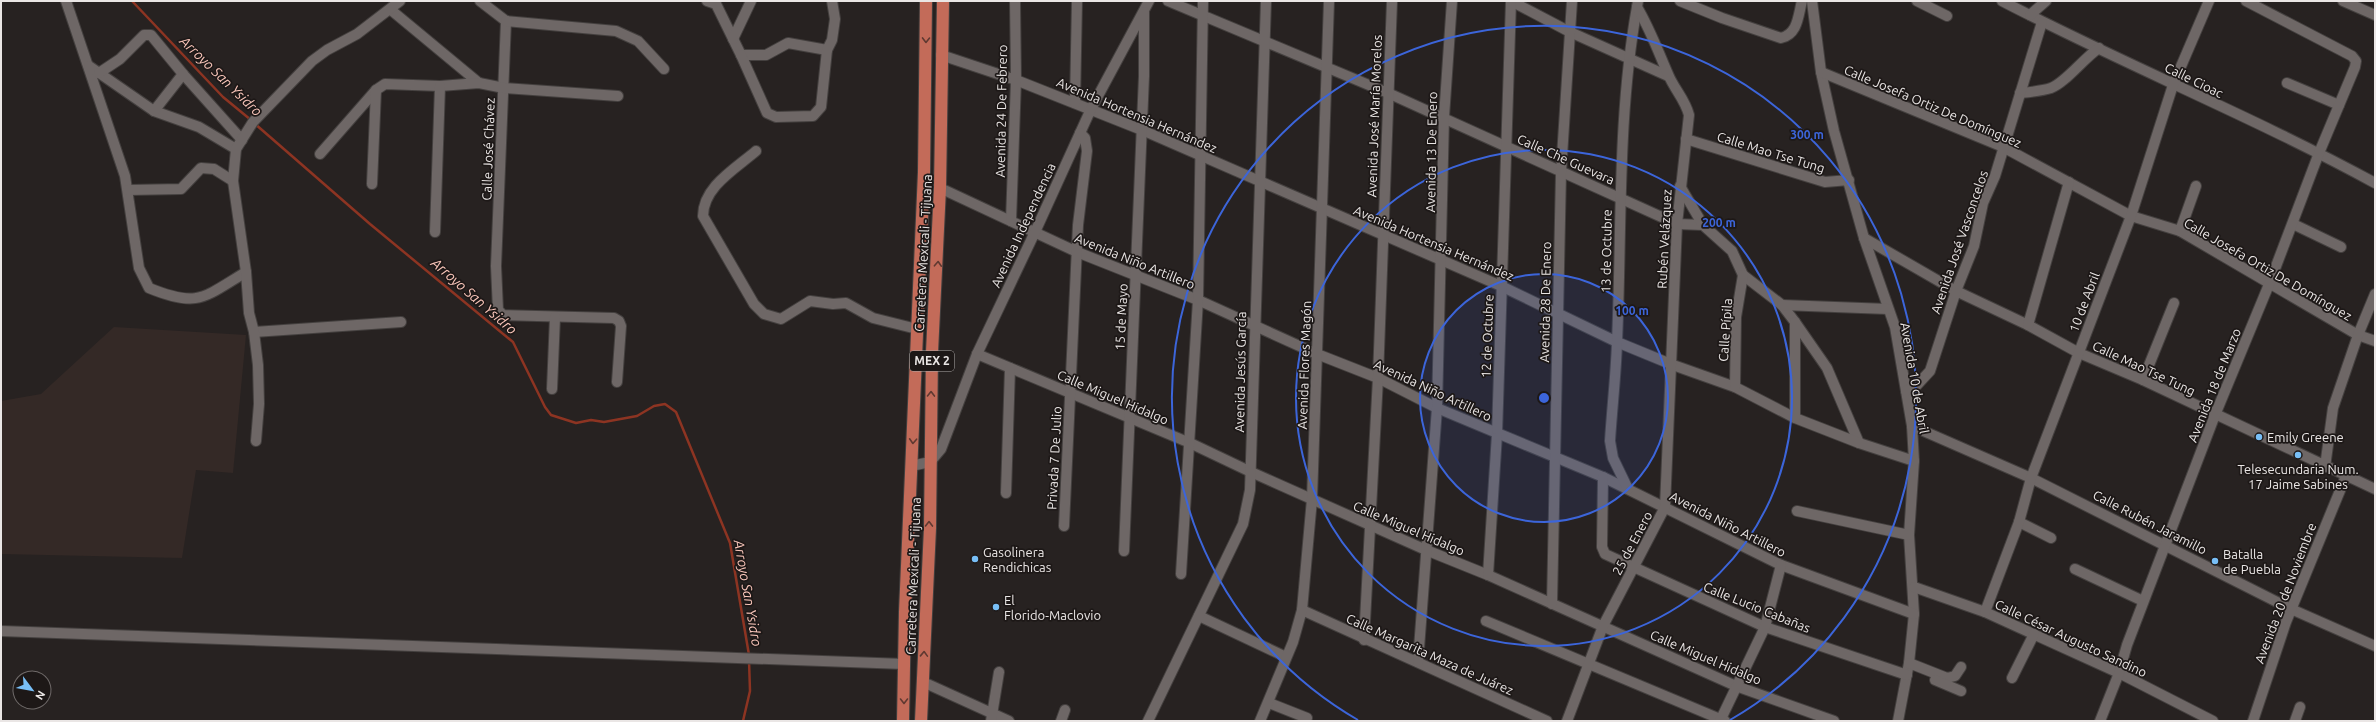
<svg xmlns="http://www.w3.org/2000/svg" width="2376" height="722" font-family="Ubuntu,sans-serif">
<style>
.built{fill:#342926}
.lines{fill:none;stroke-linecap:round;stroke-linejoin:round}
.stream{stroke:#8d3422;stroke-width:2.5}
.minor-casing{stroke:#44403f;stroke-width:12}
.major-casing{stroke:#44403f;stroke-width:14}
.minor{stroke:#6e6766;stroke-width:10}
.major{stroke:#c36b59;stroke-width:12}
.oneway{stroke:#5f3931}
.ring{fill:none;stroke:#3c65da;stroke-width:2}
.poi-dot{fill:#78bff7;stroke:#1d1817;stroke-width:1.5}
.labels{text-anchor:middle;stroke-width:3.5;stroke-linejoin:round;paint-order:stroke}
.shield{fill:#1d1817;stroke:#aca8a7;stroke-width:1}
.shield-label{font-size:12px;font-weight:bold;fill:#eae6e5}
.street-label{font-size:13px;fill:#eae6e5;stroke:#1d1817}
.poi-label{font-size:13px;fill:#eae6e5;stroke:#1d1817;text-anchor:start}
.water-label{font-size:14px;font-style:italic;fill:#fbc7bb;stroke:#1d1817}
.centre{fill:#3c65da;stroke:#1d1817;stroke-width:2}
.ring-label{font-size:12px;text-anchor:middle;font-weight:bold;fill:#3c65da;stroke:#1d1817;stroke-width:3.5;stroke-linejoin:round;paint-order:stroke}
</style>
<rect width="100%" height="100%" fill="#272221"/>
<!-- built -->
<path class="built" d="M114,327L246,335L233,473L196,470L182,558L1,554V401L41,394Z"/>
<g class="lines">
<!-- stream -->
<g class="stream">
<path d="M132,1L223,97L251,120"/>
<path d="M254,123L370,224L513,342L545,407L551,415L576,423L591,420L604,422L637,416L654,406L665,404L676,412L730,543L749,655"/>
<path d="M743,721L750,691L749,660"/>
</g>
<!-- minor casing -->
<g class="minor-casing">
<g id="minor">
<path d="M66,1L125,176L139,268L149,288C198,308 203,298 246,272"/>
<path d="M480,1L506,21"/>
<path d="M707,1L716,4L741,55H766L788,43L827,50"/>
<path d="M1168,1L1388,93L1677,224L1703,225L1732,251L1743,275L1782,305L1795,322L1827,368L1859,443"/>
<path d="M1511,1L1570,32L1668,76"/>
<path d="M1680,1L1722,18L1781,38C1798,34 1798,16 1802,1"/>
<path d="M1812,1L1821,72L1834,131L1864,238L1895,327L1912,426L1914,461L1909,535L1914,614L1909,663L1898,721"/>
<path d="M1917,1L1947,16"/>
<path d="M2002,1C2125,65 2254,117 2375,183"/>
<path d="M2343,1L2375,15"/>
<path d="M391,10L479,83"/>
<path d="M2030,15L2046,1"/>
<path d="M506,21L496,266L498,310L503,315L614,318L619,321L621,326L617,382"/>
<path d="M506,21L616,31L638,41L664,69"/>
<path d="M733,39L751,1"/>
<path d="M741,55L767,113L776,117L813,116L821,107L827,50L832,40L835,19L832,1"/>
<path d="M941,55L1016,80L1142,130L1501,286L1617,342L1673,365L1735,387L1795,418L1859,443L1914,461"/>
<path d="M89,66L154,111L199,127L236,149"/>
<path d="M1821,72L2003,147L2131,216L2180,231L2358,335L2375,341"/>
<path d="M99,73L120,59L144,35H151L183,74L154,111"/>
<path d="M183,74L242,140"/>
<path d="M2287,83L2339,105"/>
<path d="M2020,93C2030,92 2042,91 2051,88C2065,83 2084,58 2099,48"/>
<path d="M1075,103L1077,1"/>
<path d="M1686,139L1825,182L1849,180"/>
<path d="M756,151C735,169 703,187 703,216L754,304L764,314L781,319L810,301L833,304L846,303L873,318L917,329"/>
<path d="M320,154L376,90L385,84L440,86L479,83L504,88L618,96"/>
<path d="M372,184L376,90"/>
<path d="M1680,186L1703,225"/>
<path d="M940,188L1077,252L1198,300L1317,354L1378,378L1437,408L1603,477L1781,565L1914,614"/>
<path d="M128,190L181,189L201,168L214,169L233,181"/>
<path d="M1011,221L1016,80L1015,1"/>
<path d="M2293,224L2341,247"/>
<path d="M2180,231L2196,186"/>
<path d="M435,232L440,86"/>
<path d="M1864,238L1956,291L2028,325L2079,353L2143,380L2375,489"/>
<path d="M1782,305L1888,309"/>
<path d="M1795,322V418"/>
<path d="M2028,325L2069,182"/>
<path d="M254,332L401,322"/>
<path d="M977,354L1190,443L1251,472L1426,550L1488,575L1736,686L1834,721"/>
<path d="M2143,380L2174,303"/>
<path d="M1735,387L1736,317L1743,275"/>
<path d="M552,389L555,317"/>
<path d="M1906,391L1917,385L1930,371L1956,291L1974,246L1983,203L1995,176L2042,22"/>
<path d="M1912,426L2031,478L2291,609L2375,646"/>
<path d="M256,441L259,404L258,365L254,332L249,313L246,272L233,181L236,149L253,122L312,61L327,50L357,34L400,1"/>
<path d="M911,466L930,462L941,449L977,354L1035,232L1091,109L1149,1"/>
<path d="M2325,467L2333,408L2358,335L2375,294"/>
<path d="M1603,477L1602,547L1605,554L1765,627L1907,675"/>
<path d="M1628,489L1613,458L1610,441C1612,408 1616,375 1617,342C1622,230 1617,118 1637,7"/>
<path d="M1006,493L1010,368"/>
<path d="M1797,511L1909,535"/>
<path d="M2019,522L2051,538"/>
<path d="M1064,526L1078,225L1087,151L1085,138L1080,133"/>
<path d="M1124,551L1144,76V12"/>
<path d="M2075,569L2143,601"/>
<path d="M1181,574L1198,300L1203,1"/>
<path d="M1488,575L1497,434L1511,1"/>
<path d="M1914,587L1985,612L2119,673L2213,721"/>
<path d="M1552,604L1561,172L1572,1"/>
<path d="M1302,610L1547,721"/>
<path d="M1985,612L2019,522L2031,478L2131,216L2173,85L2209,1"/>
<path d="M1199,616L1286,657"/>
<path d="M1486,621L1725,721"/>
<path d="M1,631L904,664"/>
<path d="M1364,640L1378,378L1392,1"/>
<path d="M1418,662L1437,408L1444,117L1452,1"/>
<path d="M1909,663L1947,678L1955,676L1961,667"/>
<path d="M2012,678L2034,634"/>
<path d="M1935,680L1961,691"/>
<path d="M923,682L1009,721"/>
<path d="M1269,703L1307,718"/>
<path d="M991,721L999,672"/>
<path d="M1061,721L1065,710"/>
<path d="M1148,721L1243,524L1250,490L1266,1"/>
<path d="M1260,721L1293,642L1302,610L1312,499L1329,1"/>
<path d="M1567,721L1603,626L1665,507L1677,224L1689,115C1685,99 1674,89 1668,74C1658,51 1650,29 1637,7L1638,1"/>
<path d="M1720,721L1765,627L1781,565"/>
<path d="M2100,721L2119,673L2127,645L2215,415L2270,282L2319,153L2355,67L2356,61L2352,56L2246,1"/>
<path d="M2253,721L2286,622L2346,476"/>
<path d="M2295,721L2300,707"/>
</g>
</g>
<!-- major casing -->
<g class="major-casing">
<g id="major">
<path d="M903,721L905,612L924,172L926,1"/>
<path d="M921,721L930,528L932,352L940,188L943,1"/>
</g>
</g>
<!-- minor -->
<use href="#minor" class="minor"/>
<!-- major -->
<use href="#major" class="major"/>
</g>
<!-- one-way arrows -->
<defs><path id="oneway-chevron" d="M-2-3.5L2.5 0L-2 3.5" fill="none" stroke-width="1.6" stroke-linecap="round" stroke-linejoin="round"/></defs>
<g class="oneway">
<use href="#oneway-chevron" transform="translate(926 40) rotate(91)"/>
<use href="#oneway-chevron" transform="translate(938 264) rotate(-87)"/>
<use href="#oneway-chevron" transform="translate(931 394) rotate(-89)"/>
<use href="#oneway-chevron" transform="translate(913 441) rotate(93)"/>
<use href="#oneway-chevron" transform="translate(929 524) rotate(-89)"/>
<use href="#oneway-chevron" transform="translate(924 654) rotate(-88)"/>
<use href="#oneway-chevron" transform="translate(904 701) rotate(90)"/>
</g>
<!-- distance rings -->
<circle cx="1544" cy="398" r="124" fill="#3c65da" fill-opacity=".12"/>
<g class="ring">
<circle cx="1544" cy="398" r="124"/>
<circle cx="1544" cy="398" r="248"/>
<path d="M1358 720A372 372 0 1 1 1730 720"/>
</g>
<!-- markers -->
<g class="poi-dot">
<circle cx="2259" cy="437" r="4"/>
<circle cx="2298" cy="455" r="4"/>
<circle cx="975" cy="559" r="4"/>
<circle cx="2215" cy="561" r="4"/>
<circle cx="996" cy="607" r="4"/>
</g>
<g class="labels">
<!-- shield labels -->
<rect class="shield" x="910" y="351" width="44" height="20" rx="3"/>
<g class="shield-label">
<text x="932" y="365">MEX 2</text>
</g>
<!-- street labels -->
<g class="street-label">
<text transform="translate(2194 80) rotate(26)" y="5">Calle Cioac</text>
<text transform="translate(1933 106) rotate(23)" y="5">Calle Josefa Ortiz De Domínguez</text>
<text transform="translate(1001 111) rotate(-89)" y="5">Avenida 24 De Febrero</text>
<text transform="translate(1137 115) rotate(23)" y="5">Avenida Hortensia Hernández</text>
<text transform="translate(1374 116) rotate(-88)" y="5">Avenida José María Morelos</text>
<text transform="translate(488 149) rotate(-88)" y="5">Calle José Chávez</text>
<text transform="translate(1431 152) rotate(-89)" y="5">Avenida 13 De Enero</text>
<text transform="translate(1771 152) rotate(17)" y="5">Calle Mao Tse Tung</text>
<text transform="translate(1566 159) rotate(24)" y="5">Calle Che Guevara</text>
<text transform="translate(1023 225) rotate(-65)" y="5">Avenida Independencia</text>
<text transform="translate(1664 239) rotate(-87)" y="5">Rubén Velázquez</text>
<text transform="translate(1959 242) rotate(-71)" y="5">Avenida José Vasconcelos</text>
<text transform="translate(1434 243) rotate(23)" y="5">Avenida Hortensia Hernández</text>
<text transform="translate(1606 251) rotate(-89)" y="5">13 de Octubre</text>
<text transform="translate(923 253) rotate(-87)" y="5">Carretera Mexicali - Tijuana</text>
<text transform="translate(1135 261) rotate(22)" y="5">Avenida Niño Artillero</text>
<text transform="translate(2268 269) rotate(30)" y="5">Calle Josefa Ortiz De Domínguez</text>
<text transform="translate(1545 302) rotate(-89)" y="5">Avenida 28 De Enero</text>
<text transform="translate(2084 302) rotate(-69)" y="5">10 de Abril</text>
<text transform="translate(1121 317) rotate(-87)" y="5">15 de Mayo</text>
<text transform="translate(1725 330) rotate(-86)" y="5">Calle Pípila</text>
<text transform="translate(1487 336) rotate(-88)" y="5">12 de Octubre</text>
<text transform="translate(1304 365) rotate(-88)" y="5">Avenida Flores Magón</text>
<text transform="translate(2144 368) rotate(25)" y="5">Calle Mao Tse Tung</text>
<text transform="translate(1240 372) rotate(-89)" y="5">Avenida Jesús García</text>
<text transform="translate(1915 378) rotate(80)" y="5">Avenida 10 de Abril</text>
<text transform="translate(2214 385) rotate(-68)" y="5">Avenida 18 de Marzo</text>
<text transform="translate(1433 390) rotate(25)" y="5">Avenida Niño Artillero</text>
<text transform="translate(1113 397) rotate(23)" y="5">Calle Miguel Hidalgo</text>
<text transform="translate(1054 458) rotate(-87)" y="5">Privada 7 De Julio</text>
<text transform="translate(2150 522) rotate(27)" y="5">Calle Rubén Jaramillo</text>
<text transform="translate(1728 524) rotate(27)" y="5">Avenida Niño Artillero</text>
<text transform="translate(1409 528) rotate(23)" y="5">Calle Miguel Hidalgo</text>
<text transform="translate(1632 543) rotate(-62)" y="5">25 de Enero</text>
<text transform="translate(913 576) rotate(-88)" y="5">Carretera Mexicali - Tijuana</text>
<text transform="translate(2285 593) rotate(-69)" y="5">Avenida 20 de Noviembre</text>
<text transform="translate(1757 607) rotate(22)" y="5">Calle Lucio Cabañas</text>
<text transform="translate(2071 638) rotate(25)" y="5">Calle César Augusto Sandino</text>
<text transform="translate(1430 654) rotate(24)" y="5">Calle Margarita Maza de Juárez</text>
<text transform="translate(1706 657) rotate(23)" y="5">Calle Miguel Hidalgo</text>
</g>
<!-- poi labels -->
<g class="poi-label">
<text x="2267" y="442">Emily Greene</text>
<text x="2298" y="474" text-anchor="middle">Telesecundaria Num.<tspan x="2298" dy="15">17 Jaime Sabines</tspan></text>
<text x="983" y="557">Gasolinera<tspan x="983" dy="15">Rendichicas</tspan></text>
<text x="2223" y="559">Batalla<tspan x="2223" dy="15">de Puebla</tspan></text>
<text x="1004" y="605">El<tspan x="1004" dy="15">Florido-Maclovio</tspan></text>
</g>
<!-- water labels -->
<g class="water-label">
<text transform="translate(221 76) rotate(44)" y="5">Arroyo San Ysidro</text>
<text transform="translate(474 296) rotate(41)" y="5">Arroyo San Ysidro</text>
<text transform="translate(748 593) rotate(80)" y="5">Arroyo San Ysidro</text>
</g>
</g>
<circle cx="1544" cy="398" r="6" class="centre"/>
<g class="ring-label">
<text x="1807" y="139">300 m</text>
<text x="1719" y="227">200 m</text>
<text x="1632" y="315">100 m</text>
</g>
<!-- border -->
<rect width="2376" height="722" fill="none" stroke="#eae6e5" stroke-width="4"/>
<!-- north arrow -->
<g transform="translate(32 690) rotate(122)"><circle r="19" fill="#1d1817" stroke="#6f6a69"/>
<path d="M0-3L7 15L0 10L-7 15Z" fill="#78bff7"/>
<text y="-6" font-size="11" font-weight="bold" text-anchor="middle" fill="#eae6e5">N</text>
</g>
</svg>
